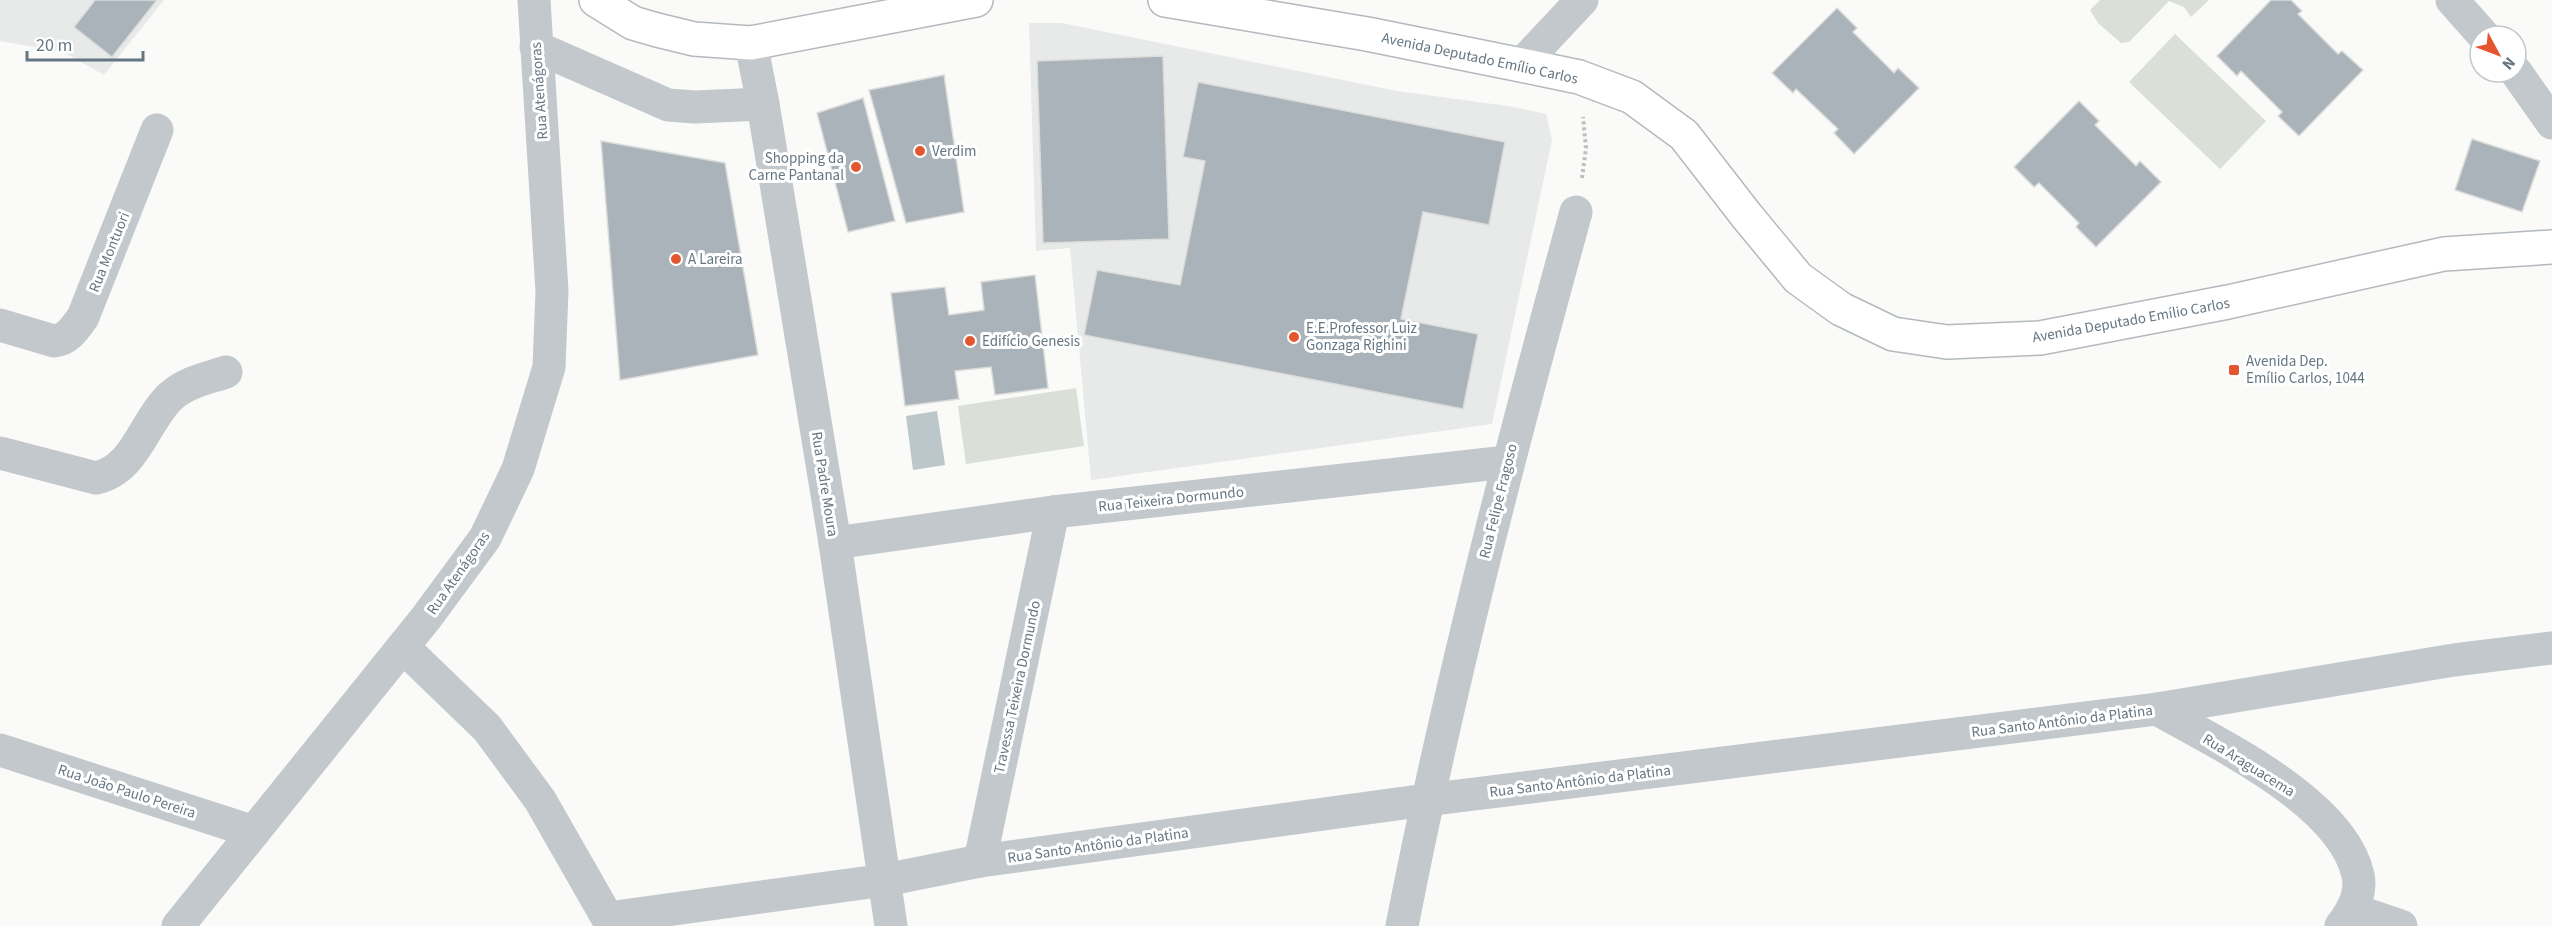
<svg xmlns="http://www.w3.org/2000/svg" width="2552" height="926" font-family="'Source Sans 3',sans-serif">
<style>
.built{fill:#e8e9e9}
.green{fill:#dadfd7}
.water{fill:#bbc7cb}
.building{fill:#aab3b9;stroke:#dcdcda;stroke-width:1.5}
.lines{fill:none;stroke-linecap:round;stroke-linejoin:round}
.secondary-casing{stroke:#b3babf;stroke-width:36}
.path{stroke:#bbbfc2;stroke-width:4;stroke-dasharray:3 3;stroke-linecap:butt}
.minor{stroke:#c3c8cc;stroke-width:33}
.tertiary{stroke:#c3c8cc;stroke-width:33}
.secondary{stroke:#fff;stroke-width:33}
.poi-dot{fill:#e4572e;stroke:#fff;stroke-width:2}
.labels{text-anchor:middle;stroke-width:6;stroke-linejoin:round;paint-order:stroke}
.street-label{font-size:15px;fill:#657683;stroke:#fff}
.poi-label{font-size:15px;fill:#657683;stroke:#fff;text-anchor:start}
</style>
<rect width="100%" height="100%" fill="#fafaf8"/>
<!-- built -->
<g class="built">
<path d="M0,0H164L104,75L63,52L0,41Z"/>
<path d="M1029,23H1062L1397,91L1508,106L1546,114L1552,140L1492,424L1091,480L1070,248L1036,251Z"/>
</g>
<!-- green -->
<g class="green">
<path d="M2100,0H2209L2191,17L2184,7L2169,1L2129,42L2121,43L2098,23L2090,10Z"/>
<path d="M2175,34L2266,121L2220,169L2129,82Z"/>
<path d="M1076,388L1084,446L966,464L958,406Z"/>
</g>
<!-- water -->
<path class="water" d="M937,411L945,465L913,470L906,416Z"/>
<!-- building -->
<g class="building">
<path d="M95,0H157L112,57L74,27Z"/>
<path d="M2271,0H2291L2302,11L2298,14L2338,54L2342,51L2363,70L2299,136L2278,116L2282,112L2241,71L2237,76L2217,56Z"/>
<path d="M1837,8L1857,28L1853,32L1894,73L1898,68L1919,88L1854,154L1834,133L1838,129L1796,89L1793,93L1772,73Z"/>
<path d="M1163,56L1169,239L1043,243L1037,61Z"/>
<path d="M944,75L964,212L906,223L869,90Z"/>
<path d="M1198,82L1505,142L1489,225L1423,212L1401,319L1478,334L1463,409L1084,335L1097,270L1180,285L1205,161L1183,157Z"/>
<path d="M863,98L895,221L848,232L817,113Z"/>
<path d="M2079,101L2099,121L2095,125L2136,166L2140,161L2161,182L2096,247L2076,227L2079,223L2039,183L2034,187L2014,167Z"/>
<path d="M2472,139L2540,161L2522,212L2455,190Z"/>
<path d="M601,141L725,163L758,355L620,380Z"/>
<path d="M1035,275L1048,388L995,395L991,367L955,371L959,399L905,406L891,293L945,287L949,315L984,310L981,282Z"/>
</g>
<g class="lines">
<!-- secondary casing -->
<g class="secondary-casing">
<g id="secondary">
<path d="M596,0L633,23L657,30L694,39L751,43L976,0"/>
<path d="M1165,0L1367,34L1521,65L1579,77L1632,97L1684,135L1746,215L1798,278L1841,309L1893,334L1947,342L2040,338L2228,302L2444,254L2552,247"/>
</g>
</g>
<!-- path -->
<path class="path" d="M1582,178L1586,148L1583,117"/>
<!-- minor -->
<g class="minor">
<path d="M751,43L763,104L835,543L891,926"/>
<path d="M536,47L668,105L695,107L763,104"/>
<path d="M1521,65L1582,0"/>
<path d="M0,325L54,341C68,340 75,328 83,317L157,130"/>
<path d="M0,453L96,478C134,470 143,426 167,400C182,383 205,379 226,372"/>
<path d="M835,543L1053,512L1507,462"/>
<path d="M403,647L487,728L540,800L612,926"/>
<path d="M2157,709C2218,744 2342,802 2358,875C2362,893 2352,912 2341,926"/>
<path d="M0,750L254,832"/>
<path d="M980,861L1053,512"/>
<path d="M2354,910L2401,926"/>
<path d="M608,918L885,880L980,861L1426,800L2157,709L2454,660L2552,648"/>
<path d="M178,926L426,618L485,538L518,469L549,367L552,291L534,0"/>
<path d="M1402,926C1449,685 1511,448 1576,212"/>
</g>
<!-- tertiary -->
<g class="tertiary">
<path d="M2452,0L2484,36"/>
<path d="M2516,72L2552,123"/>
</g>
<!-- secondary -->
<use href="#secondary" class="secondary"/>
</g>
<!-- markers -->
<g class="poi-dot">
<circle cx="920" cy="151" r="6"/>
<circle cx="856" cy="167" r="6"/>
<circle cx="676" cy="259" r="6"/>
<circle cx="1294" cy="337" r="6"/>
<circle cx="970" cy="341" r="6"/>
<rect x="2228" y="364" width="12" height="12" rx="3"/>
</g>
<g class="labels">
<!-- street labels -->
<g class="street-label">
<text transform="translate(1480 58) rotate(12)" y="5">Avenida Deputado Emílio Carlos</text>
<text transform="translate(539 91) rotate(-94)" y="5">Rua Atenágoras</text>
<text transform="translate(109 252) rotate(-68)" y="5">Rua Montuori</text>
<text transform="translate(2131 320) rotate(-10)" y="5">Avenida Deputado Emílio Carlos</text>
<text transform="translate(825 484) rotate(81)" y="5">Rua Padre Moura</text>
<text transform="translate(1171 499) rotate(-6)" y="5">Rua Teixeira Dormundo</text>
<text transform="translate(1498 501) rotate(-76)" y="5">Rua Felipe Fragoso</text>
<text transform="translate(458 573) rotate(-55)" y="5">Rua Atenágoras</text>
<text transform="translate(1017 687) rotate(-78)" y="5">Travessa Teixeira Dormundo</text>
<text transform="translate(2062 721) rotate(-7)" y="5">Rua Santo Antônio da Platina</text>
<text transform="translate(2249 765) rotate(32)" y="5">Rua Araguacema</text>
<text transform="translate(1580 781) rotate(-7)" y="5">Rua Santo Antônio da Platina</text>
<text transform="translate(127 791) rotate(18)" y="5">Rua João Paulo Pereira</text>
<text transform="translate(1098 845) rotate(-8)" y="5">Rua Santo Antônio da Platina</text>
</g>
<!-- poi labels -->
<g class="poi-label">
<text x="932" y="156">Verdim</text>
<text x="844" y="163" text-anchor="end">Shopping da<tspan x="844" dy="17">Carne Pantanal</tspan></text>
<text x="688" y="264">A Lareira</text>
<text x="1306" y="333">E.E.Professor Luiz<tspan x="1306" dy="17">Gonzaga Righini</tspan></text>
<text x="982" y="346">Edifício Genesis</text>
<text x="2246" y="366">Avenida Dep.<tspan x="2246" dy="17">Emílio Carlos, 1044</tspan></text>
</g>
</g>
<!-- north arrow -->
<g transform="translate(2498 54) rotate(131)"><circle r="28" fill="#ffffff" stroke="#c1c8cd" stroke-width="1.5"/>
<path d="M0-4.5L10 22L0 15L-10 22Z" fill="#e4572e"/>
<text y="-9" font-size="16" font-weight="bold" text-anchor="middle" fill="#657683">N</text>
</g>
<!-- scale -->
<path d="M27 51v9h116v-9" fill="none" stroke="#657683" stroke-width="3"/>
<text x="36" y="51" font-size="18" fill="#657683" stroke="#ffffff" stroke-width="4.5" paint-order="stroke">20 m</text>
</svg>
